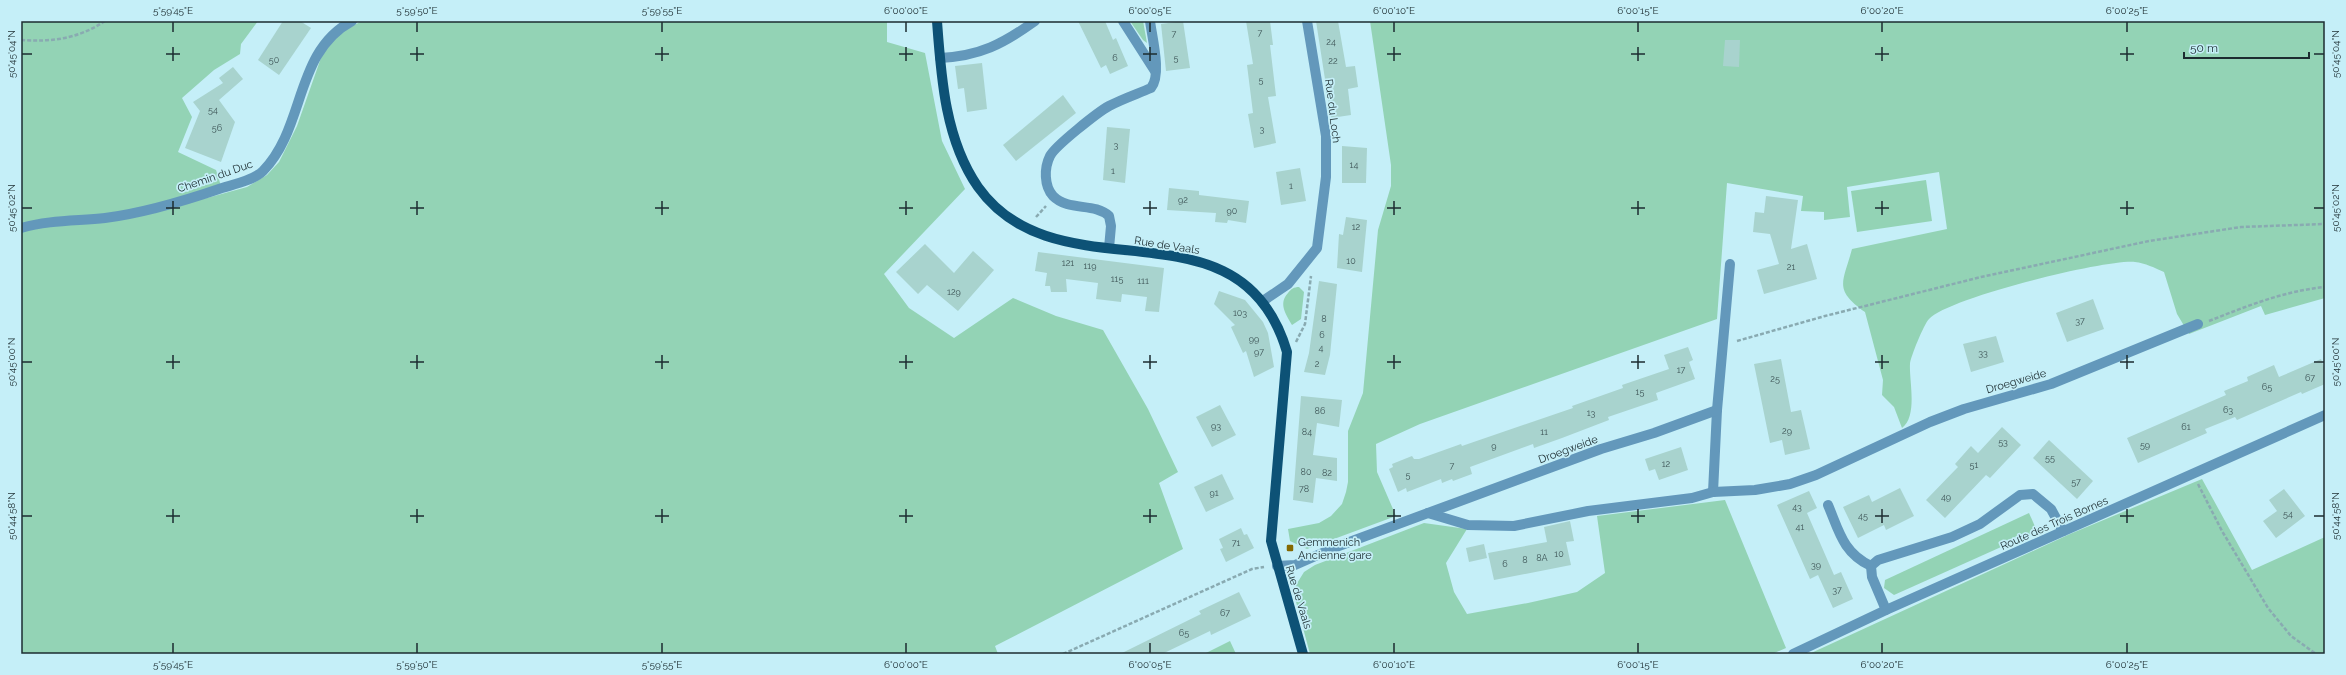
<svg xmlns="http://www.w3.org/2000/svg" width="2346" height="675" font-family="Raleway,sans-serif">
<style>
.green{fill:#93d3b5}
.building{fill:#a8d3ce}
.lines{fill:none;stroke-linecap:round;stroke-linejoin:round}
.path{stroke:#89aab1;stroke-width:2.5;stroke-dasharray:4 2;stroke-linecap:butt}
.minor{stroke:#6398bb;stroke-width:10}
.major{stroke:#0d5276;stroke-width:10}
.ticks{fill:none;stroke:#1c2c30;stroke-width:1.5}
.poi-dot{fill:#846902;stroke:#c5eff8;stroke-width:1.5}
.labels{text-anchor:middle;stroke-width:3.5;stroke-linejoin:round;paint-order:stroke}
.number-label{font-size:9px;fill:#3f5658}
.street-label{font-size:11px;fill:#1c2c30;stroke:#c5eff8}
.poi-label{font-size:11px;fill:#1c2c30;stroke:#c5eff8;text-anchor:start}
.neatline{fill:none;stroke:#1c2c30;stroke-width:1.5}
.ticks-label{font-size:10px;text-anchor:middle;fill:#1c2c30}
</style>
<rect width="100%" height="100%" fill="#c5eff8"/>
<!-- green -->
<g class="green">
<path d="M21,21H258L241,44L240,54L214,70L182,98L192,117L178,152L216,170L221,186L142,209L21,224Z"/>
<path d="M362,21H887V42L925,53L942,141L965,189L884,274L909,308L954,338L1013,298L1056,316L1103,330L1148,409L1178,472L1159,483L1183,549L995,646L998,654H21V231L207,198L247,187L267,175L279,162L297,126L322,55L330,43L343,31Z"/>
<path d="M1130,21H1143L1147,43L1143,40Z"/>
<path d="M1370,21H2325V298L2265,315L2261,306L2189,334L2177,314L2164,272C2155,268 2145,263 2135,262C2106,259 1947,298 1929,319C1924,324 1910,358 1910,364C1909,381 1918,416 1902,428L1894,407L1882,395L1883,380L1865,312C1833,289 1843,283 1852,249L1947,229L1939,172L1847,187L1850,217L1824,220V212L1801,211L1803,196L1727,183L1717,319L1420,424L1376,444L1377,472L1396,516L1307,549L1290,541L1288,529L1319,523L1331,516L1342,504L1346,492L1348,482V431L1363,393L1378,230L1391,186V165Z"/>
<path d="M1926,180L1932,221L1857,232L1851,191Z"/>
<path d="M1299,287L1304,292L1301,319L1292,325C1286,314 1278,304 1288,293C1291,289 1294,287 1299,287Z"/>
<path d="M2202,479L2252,570L2325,537V654H1809L2070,534Z"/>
<path d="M1725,500L1786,648L1772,654H1310L1295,598L1296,585L1304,572L1315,565L1424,523L1467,529L1446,563L1454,592L1467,614L1528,603L1577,592L1605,573L1597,516Z"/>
<path d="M2029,513L2037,531L1894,595L1884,588L1885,580Z"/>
<path d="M1230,641L1236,654H1204Z"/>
</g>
<!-- building -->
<g class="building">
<path d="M283,21H300L311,28L279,75L258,60Z"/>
<path d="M1078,21H1105L1113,40L1116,38L1128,66L1110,74L1106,65L1101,68Z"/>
<path d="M1183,21L1190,68L1166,71L1161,24Z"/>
<path d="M1246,21H1270L1273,45H1270L1276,96L1268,97L1276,143L1254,148L1248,114L1253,113L1247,65L1253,64Z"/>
<path d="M1316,21H1338L1346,67L1355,66L1358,87L1348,89L1351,115L1331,118Z"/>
<path d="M1725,40H1740L1739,67L1723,66Z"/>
<path d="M982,63L987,109L967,112L964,88L958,89L955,66Z"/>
<path d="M233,67L243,79L219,100L235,122L221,162L185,148L200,111L193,102L223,83L219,78Z"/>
<path d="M1063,95L1076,113L1016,161L1003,145Z"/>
<path d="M1107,127L1130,129L1125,183L1103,180Z"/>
<path d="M1342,146L1367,148L1366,183H1342Z"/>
<path d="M1300,168L1306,201L1281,205L1276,172Z"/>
<path d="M1169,188L1199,191V195L1249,201L1246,223L1228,220L1227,223L1215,222L1216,213L1167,210Z"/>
<path d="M1766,196L1798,200L1791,249L1807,244L1817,279L1764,294L1757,270L1779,264L1770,234L1753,232L1755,212L1764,213Z"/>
<path d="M1346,217L1367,220L1362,272L1337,268L1339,234L1343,235Z"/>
<path d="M925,244L954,273L973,251L994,270L958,311L927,285L918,294L896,272Z"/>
<path d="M1038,252L1164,268L1159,312L1145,311L1147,297L1122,294L1121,302L1096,299L1098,283L1066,279L1067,292H1051L1050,286H1045L1047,273L1035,271Z"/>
<path d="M1319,281L1337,284L1330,355L1325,375L1304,372L1309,353Z"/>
<path d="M1219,291L1245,300L1263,322L1268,333L1274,367L1254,377L1246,351L1243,353L1231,327L1235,325L1214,304Z"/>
<path d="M2093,299L2104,329L2067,342L2056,313Z"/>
<path d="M1996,336L2004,362L1971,372L1963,344Z"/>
<path d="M1688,347L1693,360L1689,362L1695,379L1656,393L1658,400L1608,417L1609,420L1562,438L1534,448L1533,444L1470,467L1472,474L1453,481L1452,479L1442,483L1441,479L1407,492L1406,488L1398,492L1389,469L1393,467L1392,464L1412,456L1414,459H1419L1461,444L1462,446L1573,408L1572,406L1623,388L1622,385L1669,369L1664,355Z"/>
<path d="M1781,359L1791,412L1801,410L1810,449L1785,455L1782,440L1770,443L1754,364Z"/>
<path d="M2321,359L2325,370V384L2302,394L2301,392L2237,420L2235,417L2205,429L2207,433L2138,463L2127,438L2226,395L2224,391L2248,381L2247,377L2274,365L2279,377Z"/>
<path d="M1301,396L1342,400L1339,427L1317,423L1313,455L1337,458V481L1316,478L1313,503L1293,500Z"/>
<path d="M1220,405L1236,435L1212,447L1196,417Z"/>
<path d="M2002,427L2021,445L1990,478L1986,475L1945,518L1926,500L1958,467L1955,464L1971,446L1978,453Z"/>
<path d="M2049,440L2093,481L2077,499L2033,458Z"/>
<path d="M1681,447L1688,470L1659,480L1655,469L1649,471L1645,459Z"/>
<path d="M1222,474L1234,499L1206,512L1194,487Z"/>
<path d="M1900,488L1914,516L1886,530L1884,525L1858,538L1843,507L1869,495L1872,502Z"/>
<path d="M2284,489L2305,516L2276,538L2263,521L2277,511L2269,500Z"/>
<path d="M1809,491L1817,508L1807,513L1834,575L1841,572L1853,599L1833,608L1818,575L1810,579L1777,505Z"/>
<path d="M1570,521L1574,541L1566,542L1571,565L1494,580L1488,553L1547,542L1544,527Z"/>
<path d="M1241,528L1244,535L1247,534L1254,548L1226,562L1220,549L1223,548L1219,539Z"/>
<path d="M1484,544L1487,558L1469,562L1466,548Z"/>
<path d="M1239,592L1251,616L1211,635L1210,631L1162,654H1120L1201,614L1199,611Z"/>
</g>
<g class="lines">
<!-- path -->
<g class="path">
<path d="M21,40C52,42 78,39 105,21"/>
<path d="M1036,217L1046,206"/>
<path d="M2209,321C2247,306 2284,291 2325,287"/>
<path d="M1737,341L1825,316L1981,277L2149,241L2241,227L2325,224"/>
<path d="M1296,342L1305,324L1311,276"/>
<path d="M2198,484L2222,531L2268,608L2291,636L2316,654"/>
<path d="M1063,654L1252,569L1264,567"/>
</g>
<!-- minor -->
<g class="minor">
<path d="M1123,21L1155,71"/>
<path d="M940,58C980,56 1003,44 1035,21"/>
<path d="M21,228C49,220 77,221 105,218C145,213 184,201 222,188C235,184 254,180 263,171C306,127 294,52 352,21"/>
<path d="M1109,248L1111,226L1109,216C1094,202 1069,212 1053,196C1044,186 1044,168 1050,156C1055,146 1098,112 1109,106C1122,99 1137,94 1151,88C1162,75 1152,37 1150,21"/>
<path d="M1263,301L1288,284L1317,248L1326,177V136L1307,21"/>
<path d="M1713,492L1717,410L1730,264"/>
<path d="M1828,505C1839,531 1843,553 1871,566"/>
<path d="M1428,513L1468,525L1514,526L1588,511L1692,498L1713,492L1755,490L1790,484L1816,475L1930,422L1964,409L2051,384L2198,324"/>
<path d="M1277,566L1295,565L1336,547L1601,449L1654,433L1717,410"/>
<path d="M1886,610L1872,577L1871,566L1878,560L1952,537L1980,524L2020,495L2033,494L2051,509L2063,531"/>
<path d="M1793,654L1886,610L2325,415"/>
</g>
<!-- major -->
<path class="major" d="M937,21C941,76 945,140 978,187C1059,301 1240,192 1287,352L1271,541L1303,654"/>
</g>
<!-- ticks -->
<path class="ticks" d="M173,22V32M417,22V32M662,22V32M906,22V32M1150,22V32M1394,22V32M1638,22V32M1882,22V32M2127,22V32M173,47V61M417,47V61M662,47V61M906,47V61M1150,47V61M1394,47V61M1638,47V61M1882,47V61M2127,47V61M22,54H32M166,54H180M410,54H424M655,54H669M899,54H913M1143,54H1157M1387,54H1401M1631,54H1645M1875,54H1889M2120,54H2134M2314,54H2324M173,201V215M417,201V215M662,201V215M906,201V215M1150,201V215M1394,201V215M1638,201V215M1882,201V215M2127,201V215M22,208H32M166,208H180M410,208H424M655,208H669M899,208H913M1143,208H1157M1387,208H1401M1631,208H1645M1875,208H1889M2120,208H2134M2314,208H2324M173,355V369M417,355V369M662,355V369M906,355V369M1150,355V369M1394,355V369M1638,355V369M1882,355V369M2127,355V369M22,362H32M166,362H180M410,362H424M655,362H669M899,362H913M1143,362H1157M1387,362H1401M1631,362H1645M1875,362H1889M2120,362H2134M2314,362H2324M173,509V523M417,509V523M662,509V523M906,509V523M1150,509V523M1394,509V523M1638,509V523M1882,509V523M2127,509V523M22,516H32M166,516H180M410,516H424M655,516H669M899,516H913M1143,516H1157M1387,516H1401M1631,516H1645M1875,516H1889M2120,516H2134M2314,516H2324M173,643V653M417,643V653M662,643V653M906,643V653M1150,643V653M1394,643V653M1638,643V653M1882,643V653M2127,643V653"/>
<!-- markers -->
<rect class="poi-dot" x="1286" y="544" width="8" height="8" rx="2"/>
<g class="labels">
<!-- number labels -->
<g class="number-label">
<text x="1260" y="36">7</text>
<text x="1174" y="37">7</text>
<text x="1331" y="45">24</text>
<text x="1115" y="61">6</text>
<text x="1176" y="61">5</text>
<text x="274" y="63">50</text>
<text x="1333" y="64">22</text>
<text x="1261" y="83">5</text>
<text x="213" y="113">54</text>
<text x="217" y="131">56</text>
<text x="1262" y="132">3</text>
<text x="1116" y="148">3</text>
<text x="1354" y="168">14</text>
<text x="1113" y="174">1</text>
<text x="1291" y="189">1</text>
<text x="1183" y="203">92</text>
<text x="1232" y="214">90</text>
<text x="1356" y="230">12</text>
<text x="1351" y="264">10</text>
<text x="1068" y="266">121</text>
<text x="1090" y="269">119</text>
<text x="1791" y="270">21</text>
<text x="1117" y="282">115</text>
<text x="1143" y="284">111</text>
<text x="954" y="295">129</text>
<text x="1240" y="316">103</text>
<text x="1324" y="322">8</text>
<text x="2080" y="324">37</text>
<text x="1322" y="338">6</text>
<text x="1254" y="342">99</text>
<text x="1321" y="351">4</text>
<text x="1259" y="355">97</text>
<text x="1983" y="356">33</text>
<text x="1317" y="367">2</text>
<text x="1681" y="373">17</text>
<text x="2310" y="381">67</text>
<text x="1775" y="382">25</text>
<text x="2267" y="390">65</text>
<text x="1640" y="395">15</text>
<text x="2228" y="413">63</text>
<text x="1320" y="414">86</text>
<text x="1591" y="416">13</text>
<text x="1216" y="429">93</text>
<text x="2186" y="430">61</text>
<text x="1787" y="434">29</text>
<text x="1307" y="435">84</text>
<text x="1544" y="435">11</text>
<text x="2003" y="445">53</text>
<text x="2145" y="448">59</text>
<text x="1494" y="449">9</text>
<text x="2050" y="461">55</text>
<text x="1666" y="467">12</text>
<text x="1974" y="468">51</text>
<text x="1452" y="469">7</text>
<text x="1306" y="475">80</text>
<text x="1327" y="476">82</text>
<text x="1408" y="478">5</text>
<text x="2076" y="485">57</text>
<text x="1304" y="492">78</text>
<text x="1214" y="496">91</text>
<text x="1946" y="500">49</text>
<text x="1797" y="510">43</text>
<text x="2288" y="517">54</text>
<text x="1863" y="519">45</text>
<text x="1800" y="530">41</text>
<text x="1236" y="546">71</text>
<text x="1559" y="557">10</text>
<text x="1542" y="561">8A</text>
<text x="1525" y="563">8</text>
<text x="1505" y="567">6</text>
<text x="1816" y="568">39</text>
<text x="1837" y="593">37</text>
<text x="1225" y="616">67</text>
<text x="1184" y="636">65</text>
</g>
<!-- street labels -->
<g class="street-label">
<text transform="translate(1333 111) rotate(83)" y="4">Rue du Loch</text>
<text transform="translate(215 176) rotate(-19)" y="4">Chemin du Duc</text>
<text transform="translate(1167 245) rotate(9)" y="4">Rue de Vaals</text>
<text transform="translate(2016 381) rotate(-16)" y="4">Droegweide</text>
<text transform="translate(1568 449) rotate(-20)" y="4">Droegweide</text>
<text transform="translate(2054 523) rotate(-24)" y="4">Route des Trois Bornes</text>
<text transform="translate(1299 597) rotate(73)" y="4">Rue de Vaals</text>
</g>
<!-- poi labels -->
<g class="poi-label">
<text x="1298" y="546">Gemmenich<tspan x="1298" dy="13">Ancienne gare</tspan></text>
</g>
</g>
<!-- border -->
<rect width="2346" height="675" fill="none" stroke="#c5eff8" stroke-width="44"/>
<!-- scale -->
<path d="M2184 52v6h125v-6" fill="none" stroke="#1c2c30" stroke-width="2"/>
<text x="2190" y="52" font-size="12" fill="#1c2c30" stroke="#c5eff8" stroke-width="3" paint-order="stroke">50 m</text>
<rect x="22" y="22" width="2302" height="631" class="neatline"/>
<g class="ticks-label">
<text x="173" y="14">5°59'45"E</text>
<text x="417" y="14">5°59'50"E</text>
<text x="662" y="14">5°59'55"E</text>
<text x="906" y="14">6°00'00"E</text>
<text x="1150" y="14">6°00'05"E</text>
<text x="1394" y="14">6°00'10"E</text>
<text x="1638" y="14">6°00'15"E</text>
<text x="1882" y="14">6°00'20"E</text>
<text x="2127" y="14">6°00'25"E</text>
<text transform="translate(11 54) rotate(-90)" y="4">50°45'04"N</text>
<text transform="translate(2335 54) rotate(-90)" y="4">50°45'04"N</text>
<text transform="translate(11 208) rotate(-90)" y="4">50°45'02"N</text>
<text transform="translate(2335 208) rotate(-90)" y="4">50°45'02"N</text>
<text transform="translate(11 362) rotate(-90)" y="4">50°45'00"N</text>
<text transform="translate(2335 362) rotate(-90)" y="4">50°45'00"N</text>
<text transform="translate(11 516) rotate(-90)" y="4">50°44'58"N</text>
<text transform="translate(2335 516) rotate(-90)" y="4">50°44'58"N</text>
<text x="173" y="668">5°59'45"E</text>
<text x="417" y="668">5°59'50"E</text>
<text x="662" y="668">5°59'55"E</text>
<text x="906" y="668">6°00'00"E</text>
<text x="1150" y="668">6°00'05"E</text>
<text x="1394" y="668">6°00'10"E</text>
<text x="1638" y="668">6°00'15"E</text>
<text x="1882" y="668">6°00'20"E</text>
<text x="2127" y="668">6°00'25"E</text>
</g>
</svg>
